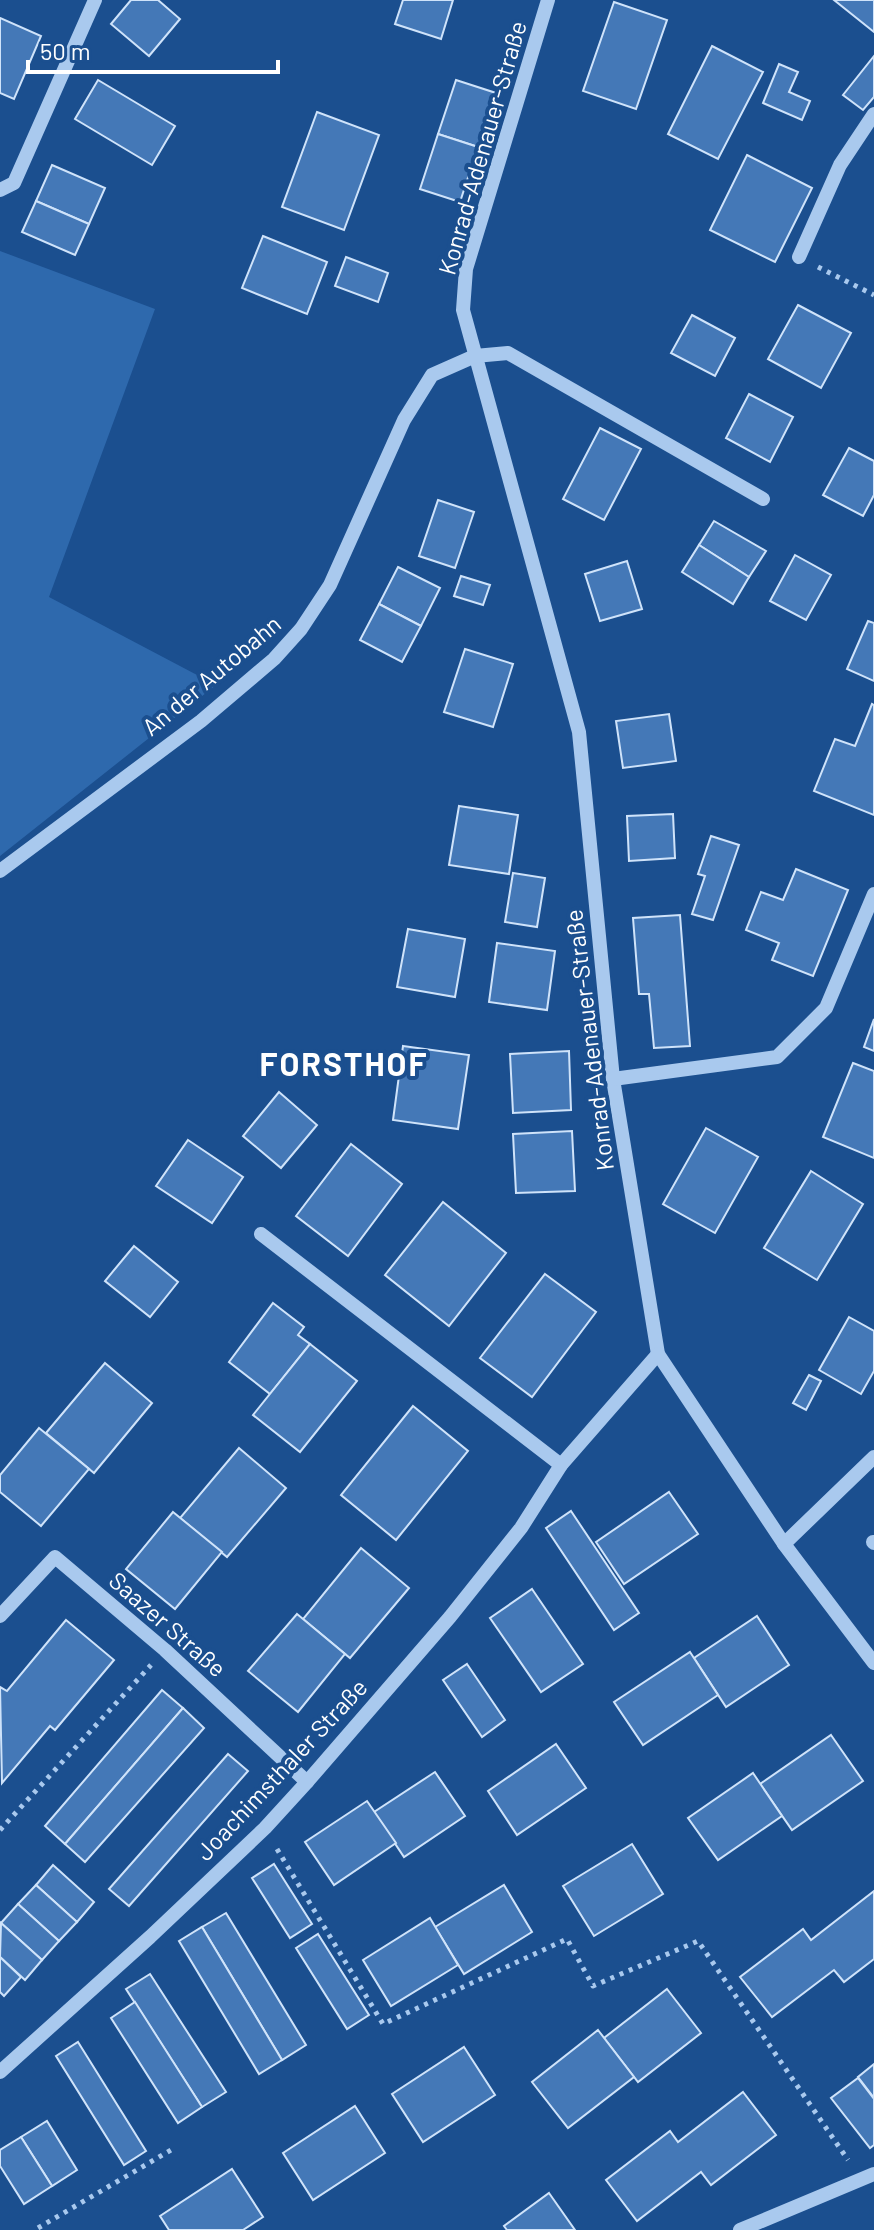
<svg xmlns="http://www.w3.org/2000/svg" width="874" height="2230" font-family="Barlow,sans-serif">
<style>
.green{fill:#2e69ad}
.building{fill:#4478b7;stroke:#cfe3fa;stroke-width:2}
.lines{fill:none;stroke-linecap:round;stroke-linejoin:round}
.path{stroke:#a9c9ee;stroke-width:5;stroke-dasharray:4 6;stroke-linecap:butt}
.minor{stroke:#a9c9ee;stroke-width:14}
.labels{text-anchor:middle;stroke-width:8;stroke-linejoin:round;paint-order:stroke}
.street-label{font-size:24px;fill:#fff;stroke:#1b4f8f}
.district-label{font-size:32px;font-weight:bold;letter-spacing:2px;fill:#fff;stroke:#1b4f8f}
</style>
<rect width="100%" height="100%" fill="#1b4f8f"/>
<!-- green -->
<path class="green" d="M0,251L155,309L49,597L216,685L0,856Z"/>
<!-- building -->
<g class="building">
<path d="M131,0H158L180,19L149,56L111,24Z"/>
<path d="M403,0H453L441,39L395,24Z"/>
<path d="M834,0H874V32Z"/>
<path d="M614,2L667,20L636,109L583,91Z"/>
<path d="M0,18L41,36L14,99L0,93Z"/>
<path d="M712,46L763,72L718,159L668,134Z"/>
<path d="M874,56V97L863,110L843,95Z"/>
<path d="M779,64L798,72L789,92L810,101L802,120L763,103Z"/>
<path d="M98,80L175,126L152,165L75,119Z"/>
<path d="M456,80L496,93L478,147L438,134Z"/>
<path d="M317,112L379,135L344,230L282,207Z"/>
<path d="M438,134L478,147L460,202L420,189Z"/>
<path d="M747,155L812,188L775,262L710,230Z"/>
<path d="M52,165L105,188L89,224L36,201Z"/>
<path d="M36,201L89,224L75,255L22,232Z"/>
<path d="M263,236L327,262L307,314L242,288Z"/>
<path d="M346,257L388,273L378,302L335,286Z"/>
<path d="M798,305L851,333L821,388L768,359Z"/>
<path d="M692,315L735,338L715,376L671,353Z"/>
<path d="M749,394L793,417L770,462L726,438Z"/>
<path d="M600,428L641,449L604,520L563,499Z"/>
<path d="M849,448L874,461V495L863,516L823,495Z"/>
<path d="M438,500L474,512L455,568L419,556Z"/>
<path d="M714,521L766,551L749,577L699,545Z"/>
<path d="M699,545L749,577L733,604L682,572Z"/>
<path d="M795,555L831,575L806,620L770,601Z"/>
<path d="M627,561L642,609L600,621L585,574Z"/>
<path d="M398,567L440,588L421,626L379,604Z"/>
<path d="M461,576L490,585L483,605L454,596Z"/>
<path d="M379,604L421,626L402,662L360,640Z"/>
<path d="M868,621L874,623V681L847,669Z"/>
<path d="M465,649L513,664L493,727L444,712Z"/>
<path d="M872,704L874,705V815L814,791L835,739L855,746Z"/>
<path d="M669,714L676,761L623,768L616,721Z"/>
<path d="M459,806L518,815L509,874L449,865Z"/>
<path d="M673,814L675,858L629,861L627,816Z"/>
<path d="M711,836L739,845L713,920L692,914L705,876L698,874Z"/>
<path d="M796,869L848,890L813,976L772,960L779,943L746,930L761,892L783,900Z"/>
<path d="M513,873L545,878L537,927L505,922Z"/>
<path d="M680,915L690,1046L654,1048L649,994H639L633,918Z"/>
<path d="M408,929L465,939L455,997L397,987Z"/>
<path d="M497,943L555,951L547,1010L489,1002Z"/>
<path d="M874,1019V1051L864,1047Z"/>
<path d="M403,1046L469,1055L458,1129L393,1120Z"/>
<path d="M569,1051L571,1110L513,1113L510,1054Z"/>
<path d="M853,1063L874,1071V1158L823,1137Z"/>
<path d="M279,1092L317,1125L281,1168L243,1136Z"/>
<path d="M706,1128L758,1157L715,1233L663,1204Z"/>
<path d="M572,1131L575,1191L516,1193L513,1134Z"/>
<path d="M188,1140L243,1177L212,1223L156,1186Z"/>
<path d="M351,1144L402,1184L348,1256L296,1216Z"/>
<path d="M811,1171L863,1204L817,1280L764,1248Z"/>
<path d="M443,1202L506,1253L449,1326L385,1275Z"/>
<path d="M134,1246L178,1282L150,1317L105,1281Z"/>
<path d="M545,1274L596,1312L532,1397L480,1358Z"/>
<path d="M273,1303L304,1327L298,1335L310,1344L270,1394L229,1362Z"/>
<path d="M849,1317L874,1331V1371L861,1394L819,1370Z"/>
<path d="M310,1344L357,1381L300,1452L253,1415Z"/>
<path d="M105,1363L152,1403L94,1473L46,1433Z"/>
<path d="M809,1375L821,1381L806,1410L793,1403Z"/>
<path d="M413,1406L468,1451L396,1540L341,1495Z"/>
<path d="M39,1428L89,1469L41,1526L0,1492V1475Z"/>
<path d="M239,1448L286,1488L227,1557L180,1518Z"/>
<path d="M669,1492L698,1534L624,1584L596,1542Z"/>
<path d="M571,1511L639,1613L614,1630L546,1528Z"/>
<path d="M173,1512L222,1552L175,1609L126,1569Z"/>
<path d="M361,1548L409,1588L350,1658L303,1619Z"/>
<path d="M532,1589L583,1664L541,1692L490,1618Z"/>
<path d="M297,1614L345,1654L298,1712L248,1671Z"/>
<path d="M757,1616L789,1665L726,1707L694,1658Z"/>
<path d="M66,1620L114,1660L55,1730L50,1726L2,1783L0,1687L7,1691Z"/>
<path d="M690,1652L718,1695L643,1745L614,1702Z"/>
<path d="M467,1664L505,1720L482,1737L443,1680Z"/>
<path d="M162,1690L183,1708L65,1844L45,1826Z"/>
<path d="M183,1708L204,1728L85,1862L65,1844Z"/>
<path d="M831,1735L863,1781L792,1830L760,1784Z"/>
<path d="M556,1744L586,1788L517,1835L488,1791Z"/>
<path d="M228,1754L248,1771L129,1906L109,1889Z"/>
<path d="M435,1772L465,1816L404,1857L374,1812Z"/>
<path d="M753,1773L782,1816L718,1860L688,1818Z"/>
<path d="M367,1801L396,1843L334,1885L305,1842Z"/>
<path d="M632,1844L663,1894L594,1936L563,1886Z"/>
<path d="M274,1864L312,1924L290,1938L252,1878Z"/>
<path d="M53,1865L94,1902L77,1922L36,1885Z"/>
<path d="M36,1885L77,1922L59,1941L18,1904Z"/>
<path d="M504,1885L532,1932L464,1974L435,1927Z"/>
<path d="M874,1891V1959L844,1982L834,1970L772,2017L740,1977L803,1929L811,1940Z"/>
<path d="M18,1904L59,1941L42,1960L1,1923Z"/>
<path d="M226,1913L306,2045L282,2060L202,1927Z"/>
<path d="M430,1918L458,1965L391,2006L363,1960Z"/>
<path d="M1,1923L42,1960L25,1980L0,1957Z"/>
<path d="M202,1927L282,2060L259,2074L179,1941Z"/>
<path d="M318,1934L369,2015L347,2029L296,1948Z"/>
<path d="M0,1957L21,1977L4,1996L0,1992Z"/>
<path d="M150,1974L226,2092L202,2107L126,1989Z"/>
<path d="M667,1989L701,2033L638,2082L604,2038Z"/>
<path d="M135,2002L202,2107L178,2123L111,2018Z"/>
<path d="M598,2030L634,2077L568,2128L532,2082Z"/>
<path d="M78,2042L146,2151L124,2165L56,2056Z"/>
<path d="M464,2047L495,2095L423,2142L392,2094Z"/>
<path d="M874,2064V2098L858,2077Z"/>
<path d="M858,2078L874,2099V2145L870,2148L831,2098Z"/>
<path d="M743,2092L776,2135L711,2185L701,2172L637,2221L606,2180L670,2131L678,2142Z"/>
<path d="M355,2106L385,2153L313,2200L283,2153Z"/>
<path d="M47,2121L77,2170L52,2186L21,2137Z"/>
<path d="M21,2137L52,2186L24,2204L0,2166V2150Z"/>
<path d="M232,2169L263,2217L243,2230H169L160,2216Z"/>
<path d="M549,2193L575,2230H507L504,2226Z"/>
</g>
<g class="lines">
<!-- path -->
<g class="path">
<path d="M818,267L874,295"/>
<path d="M0,1830L151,1665"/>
<path d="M277,1849L383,2024L567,1939L593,1986L698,1941L848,2160"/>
<path d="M38,2228L171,2150"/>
</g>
<!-- minor -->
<g class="minor">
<path d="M548,0L466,269L463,310L579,732L613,1079L658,1354L784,1544L874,1663"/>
<path d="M0,190L14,183L95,0"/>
<path d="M799,257L840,165L874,114"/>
<path d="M0,871L201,721L274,659L301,629L330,585L404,420L432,375L475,356L508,353L763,499"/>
<path d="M613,1079L777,1057L826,1008L874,894"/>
<path d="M261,1234L561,1465"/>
<path d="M873,1542L874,1543"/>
<path d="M784,1544L874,1457"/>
<path d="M0,1616L55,1557L165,1650L307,1782"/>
<path d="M0,2072L150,1937L265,1828L307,1782L450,1617L521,1528L561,1465L658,1354"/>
<path d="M740,2230L874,2174"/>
</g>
</g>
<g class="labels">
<!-- street labels -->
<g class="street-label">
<text transform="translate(483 148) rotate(-74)" y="8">Konrad-Adenauer-Straße</text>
<text transform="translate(212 676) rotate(-40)" y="8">An der Autobahn</text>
<text transform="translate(590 1040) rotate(-97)" y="8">Konrad-Adenauer-Straße</text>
<text transform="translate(167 1625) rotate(41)" y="8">Saazer Straße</text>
<text transform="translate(282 1770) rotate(-47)" y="8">Joachimsthaler Straße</text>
</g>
<!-- district labels -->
<g class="district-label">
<text x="344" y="1076">FORSTHOF</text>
</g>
</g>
<!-- scale -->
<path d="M28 60v12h250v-12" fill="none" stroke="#ffffff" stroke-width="4"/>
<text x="40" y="60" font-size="24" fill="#ffffff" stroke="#1b4f8f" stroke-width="6" paint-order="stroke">50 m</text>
</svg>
